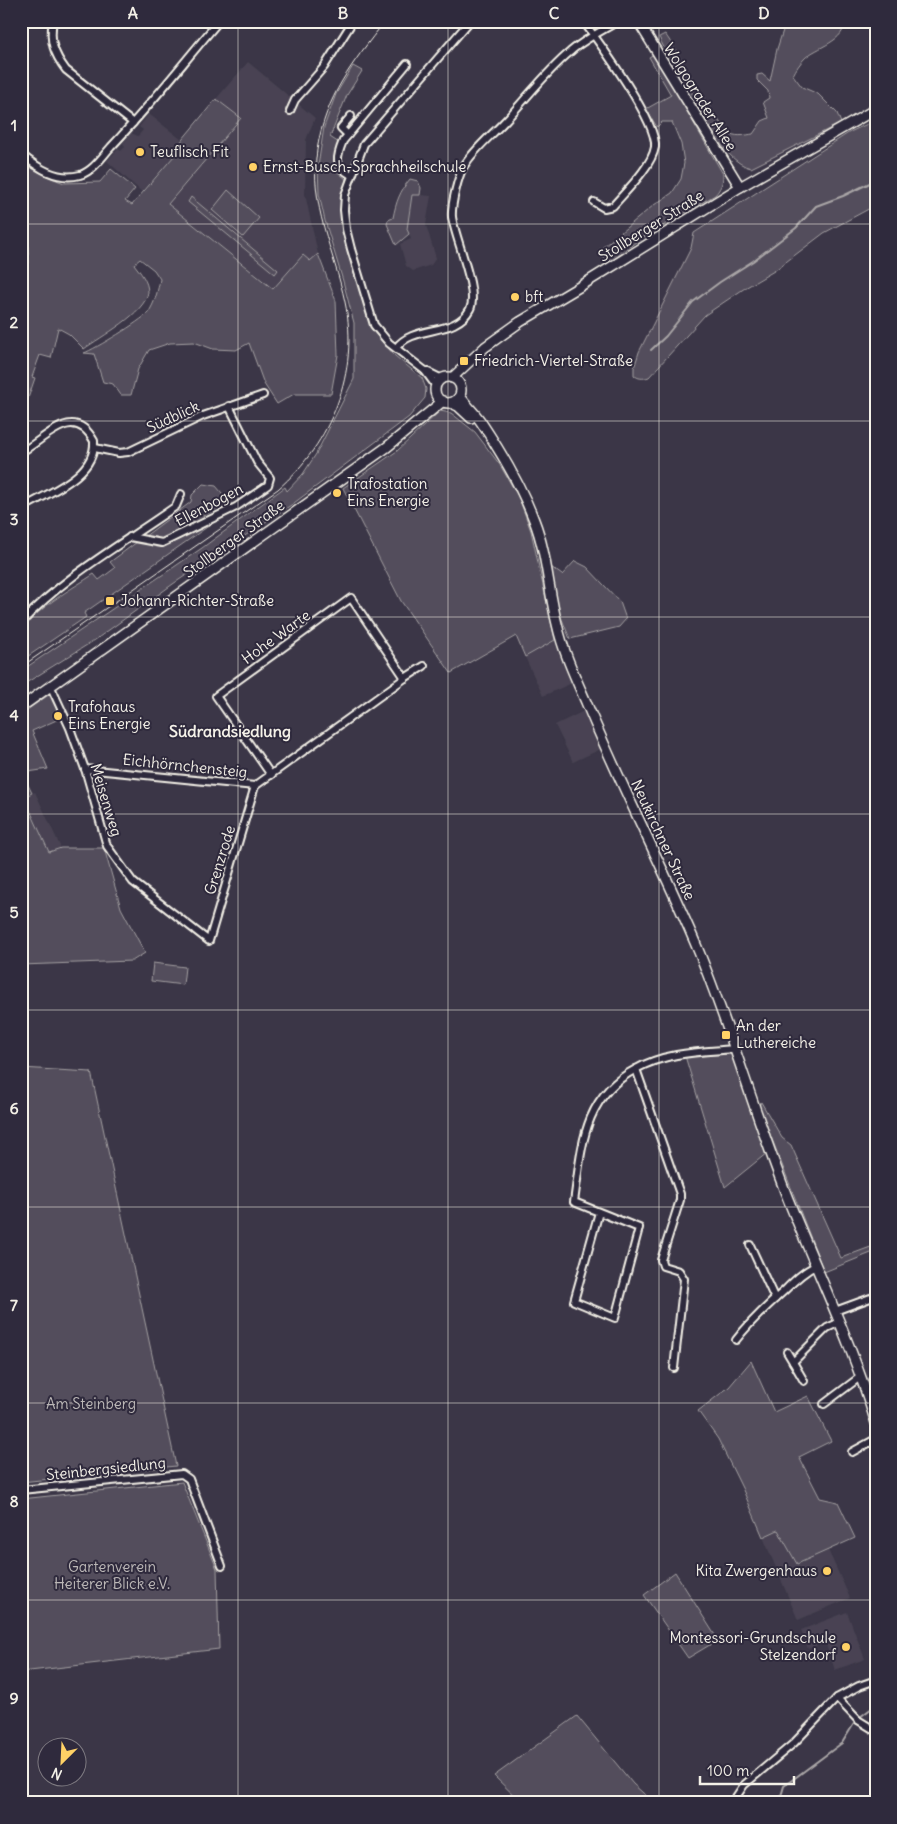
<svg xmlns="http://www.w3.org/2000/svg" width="897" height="1824" font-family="Delius,sans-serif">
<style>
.built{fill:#484352}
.green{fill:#534e5c;stroke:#a4a0a2}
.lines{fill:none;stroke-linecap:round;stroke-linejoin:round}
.stream{stroke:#aaa6a7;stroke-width:2}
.minor-casing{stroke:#f4f1e8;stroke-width:10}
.secondary-casing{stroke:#f4f1e8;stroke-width:12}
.minor{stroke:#2f2a3d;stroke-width:6}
.secondary{stroke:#2f2a3d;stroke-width:9}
.tram{stroke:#f4f1e8;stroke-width:1}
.grid{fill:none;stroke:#f4f1e8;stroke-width:1;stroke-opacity:0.55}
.poi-dot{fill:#ffd166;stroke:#2f2a3d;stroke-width:2}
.labels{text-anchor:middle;stroke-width:4;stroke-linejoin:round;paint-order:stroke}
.street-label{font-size:15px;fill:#f4f1e8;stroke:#2f2a3d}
.poi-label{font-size:15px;fill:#f4f1e8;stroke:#2f2a3d;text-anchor:start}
.park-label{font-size:15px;fill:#bcb8b7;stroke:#2f2a3d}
.neighbourhood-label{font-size:16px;font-weight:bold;fill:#f4f1e8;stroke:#2f2a3d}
.neatline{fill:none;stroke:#f4f1e8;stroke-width:2}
.grid-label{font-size:16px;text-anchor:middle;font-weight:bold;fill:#f4f1e8}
</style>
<rect width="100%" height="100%" fill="#3b3647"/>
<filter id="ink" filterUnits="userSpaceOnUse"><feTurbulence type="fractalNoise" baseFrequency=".02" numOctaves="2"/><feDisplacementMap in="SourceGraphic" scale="10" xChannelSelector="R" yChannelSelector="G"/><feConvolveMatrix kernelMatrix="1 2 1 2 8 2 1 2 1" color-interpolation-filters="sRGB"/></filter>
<g filter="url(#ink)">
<!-- built -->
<g class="built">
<path d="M248,62L315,118L306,140L305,194L318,254L310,262L303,255L273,289L168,204L240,118L216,99Z"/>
<path d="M149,114L182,140L180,149L142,192L107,161L118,149L121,151L125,147L123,143L131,133L138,136L143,130L139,127Z"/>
<path d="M412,194L431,196L426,225L436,258L431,265L413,271L406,266L400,244L411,239L407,229Z"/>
<path d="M555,640L572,683L543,696L525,657Z"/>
<path d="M584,711L601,749L573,762L555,725Z"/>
<path d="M35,792L61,848L49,853L24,797Z"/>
<path d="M778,1530L797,1564L828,1550L850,1598L798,1620L763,1537Z"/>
<path d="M847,1612L865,1659L835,1670L825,1642L808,1649L801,1630Z"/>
</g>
<!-- green -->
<g class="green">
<path d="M786,21H844C847,41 816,47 805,58C800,63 796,69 793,75L802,87L818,94L837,113L841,123L751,168C721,162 698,102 683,77C675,64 665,52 659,37L665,34C678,51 718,128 731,134C738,137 746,135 753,134L762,121L769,118L763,102L769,98L768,91L757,80V75L762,74L770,81L777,49Z"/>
<path d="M654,54L723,174C723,183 721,188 715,195L637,241L608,264L598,251L654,205L672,193L681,179L684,163L681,144L672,122H662L657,127L646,109L671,95L649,57Z"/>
<path d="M353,66L362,71L347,95L330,137L339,143L334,157V169L346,179L340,210L343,227L373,331L395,356L422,378L426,389L425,398L409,417L294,503L173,584L95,640L21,686V671L202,548L285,487L287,491L303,474L316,454L354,379V323L343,281L325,221L319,194L318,166L324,127L336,94Z"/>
<path d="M216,99L241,118L168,204L273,289L303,255L310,261L318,254L336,301L338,355L331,394H294L277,404L264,384L249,343L236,350L213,349L194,342L170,343L149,350L138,369L131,395H121L113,384L103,382L94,354L84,353C95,349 141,321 148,313C155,303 158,290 160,279L154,270L140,259L134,264C140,272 148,281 148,292C146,313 100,337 84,349L69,334L58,328L51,358L40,355L32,377L35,378L24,410L21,409V263H29L27,236L21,235V162L44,175L64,183L100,182L111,169L135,189L125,201L132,205L180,149L182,140Z"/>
<path d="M876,120V205L824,233L774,271L745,288L705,315L649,377C643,379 638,379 634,375V368L639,352L691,248L694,233L850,132Z"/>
<path d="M410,179L418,181L421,188L420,195H412L407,229L409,234L396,245L387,224L388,220L393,218C396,202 400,191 410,179Z"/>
<path d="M228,190L259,218L243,237L212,210Z"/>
<path d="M191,197L278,270L275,274L188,202Z"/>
<path d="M440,411L451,413L475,432L500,465L519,498L531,531L555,640L525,657L516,636L451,673L401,601L343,488L397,451Z"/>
<path d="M203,484L216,486L233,506L227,509L224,504L203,516L210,525L84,613L86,617L21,661C21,653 19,642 22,634C30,611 75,587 94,574L99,580L115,568L110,562L191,502L192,495Z"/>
<path d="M575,561L587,567L620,602L626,619L619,627L570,639L557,607L551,567L562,575Z"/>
<path d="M50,694L61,718L32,731L48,769L21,773V714Z"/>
<path d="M21,775H23L32,793L24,797L49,852L61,848H104L121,908L145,953L132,961L21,965Z"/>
<path d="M153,963L185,967L183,985L151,981Z"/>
<path d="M731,1054L767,1153L725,1187L685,1056Z"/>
<path d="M21,1068L91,1072L176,1466L21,1482Z"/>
<path d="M761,1102L782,1138L791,1145L841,1258L876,1245V1251L824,1272L759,1106Z"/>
<path d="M751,1361L774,1412L808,1396L831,1441L799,1457L820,1498L838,1502L855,1538L797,1564L778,1530L763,1537L743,1490L718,1439L698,1411L729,1387Z"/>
<path d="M182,1482L217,1569L219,1649L21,1672V1499Z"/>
<path d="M675,1572L718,1640L688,1658L644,1595Z"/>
<path d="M577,1716L633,1784L652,1801L650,1803H522L494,1776Z"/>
</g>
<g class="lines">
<!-- stream -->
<g class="stream">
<path d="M651,350L666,336L693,302L720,282L753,261L796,228L816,206L843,196L876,180"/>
<path d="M860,1717L876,1705"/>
<path d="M779,1803L784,1786L842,1743L855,1722"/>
</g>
<!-- minor casing -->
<g class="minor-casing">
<g id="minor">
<path d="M53,21C49,41 54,54 66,70L133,123"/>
<path d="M583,21C599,42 658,123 655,147C652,166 626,191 613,206L604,208L594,202"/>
<path d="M290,111L295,100L324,67L353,21"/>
<path d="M348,135L341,128L351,116"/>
<path d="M21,154C38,168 57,181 80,175C93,171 102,157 111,147C149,107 183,63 219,21"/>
<path d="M351,175C334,165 336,158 343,141L407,64"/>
<path d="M396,348C413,324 456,337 470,309C479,292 455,238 452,217C451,205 458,176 464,166C475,148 491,136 505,121C527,98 546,72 570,52C583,40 602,31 618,21"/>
<path d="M425,371L436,386"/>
<path d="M442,379L424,370L389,343L374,325L351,249L346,229L344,210L345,195L364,144L470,21"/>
<path d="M95,448L119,453L128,452L203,416L263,395"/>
<path d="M21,452C46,439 73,403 94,441C96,477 46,493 21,509"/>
<path d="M130,537L162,543L236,507L268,485L270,478L257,462L229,406"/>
<path d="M21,623C65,575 124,543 176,506L181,494"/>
<path d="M51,687L70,728L85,769L107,846L133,882L209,941L255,786"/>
<path d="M85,769L255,786L405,678L424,666"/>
<path d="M271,775L216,696L351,598L405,678"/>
<path d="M599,1212L574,1301L615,1318L639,1228L574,1202C582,1148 582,1097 636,1069"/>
<path d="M750,1245L775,1299"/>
<path d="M835,1311L876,1296"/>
<path d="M736,1340C750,1322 767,1306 785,1290C794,1281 803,1272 815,1266"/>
<path d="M787,1352L793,1362"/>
<path d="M674,1368L684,1279L679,1271L663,1266L661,1260L680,1200V1194L636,1069C666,1052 701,1052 735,1049"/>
<path d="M804,1381L793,1362L827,1328L840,1322"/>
<path d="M824,1404L860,1377"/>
<path d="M852,1452L876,1439"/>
<path d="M21,1490L182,1474L189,1479L222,1566"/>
<path d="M837,1698L858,1720L876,1731"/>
<path d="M732,1803L744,1785L794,1743L837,1698L859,1686L876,1680"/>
</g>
</g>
<!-- secondary casing -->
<g class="secondary-casing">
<g id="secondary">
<path d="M638,21L740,187"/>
<circle cx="448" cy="390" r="13"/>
<path d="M452,378L485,347L520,322L579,287L740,187L876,109"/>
<path d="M460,396C466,405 475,413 481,422C501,452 521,486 534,520C547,553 548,589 557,624C563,651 575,677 586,702C621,787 664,868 699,952C732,1033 756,1118 788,1199C818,1274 853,1346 876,1423"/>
<path d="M451,403L458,406L471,418"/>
<path d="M21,707L387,447L443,401"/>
</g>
</g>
<!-- minor -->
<use href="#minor" class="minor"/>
<!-- secondary -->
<use href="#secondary" class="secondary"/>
<!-- tram -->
<path class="tram" d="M21,667L278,489C331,443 360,372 345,302C334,251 309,204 317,150C326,95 352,64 385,21"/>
</g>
</g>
<!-- grid -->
<path class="grid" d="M238,21V1803M448,21V1803M659,21V1803M21,224H876M21,421H876M21,617H876M21,814H876M21,1010H876M21,1207H876M21,1403H876M21,1600H876"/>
<!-- markers -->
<g class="poi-dot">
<circle cx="140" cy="152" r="5"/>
<circle cx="253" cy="167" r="5"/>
<circle cx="515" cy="297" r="5"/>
<rect x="459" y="356" width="10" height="10" rx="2.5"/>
<circle cx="337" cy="493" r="5"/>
<rect x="105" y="596" width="10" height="10" rx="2.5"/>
<circle cx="58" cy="716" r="5"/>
<rect x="721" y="1030" width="10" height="10" rx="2.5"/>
<circle cx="827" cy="1571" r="5"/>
<circle cx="846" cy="1647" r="5"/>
</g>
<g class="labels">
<!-- street labels -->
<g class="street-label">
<text transform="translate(700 97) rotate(58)" y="5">Wolgograder Allee</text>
<text transform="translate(651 226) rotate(-32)" y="5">Stollberger Straße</text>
<text transform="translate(173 417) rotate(-25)" y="5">Südblick</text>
<text transform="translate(209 505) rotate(-28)" y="5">Ellenbogen</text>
<text transform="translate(234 539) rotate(-36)" y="5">Stollberger Straße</text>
<text transform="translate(276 637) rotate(-36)" y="5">Hohe Warte</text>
<text transform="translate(185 766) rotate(6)" y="5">Eichhörnchensteig</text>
<text transform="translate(106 800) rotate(73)" y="5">Meisenweg</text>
<text transform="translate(663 840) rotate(65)" y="5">Neukirchner Straße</text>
<text transform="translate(220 860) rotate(-73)" y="5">Grenzrode</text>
<text transform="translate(106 1469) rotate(-6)" y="5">Steinbergsiedlung</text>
</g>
<!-- poi labels -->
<g class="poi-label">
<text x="150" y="157">Teuflisch Fit</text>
<text x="263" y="172">Ernst-Busch-Sprachheilschule</text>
<text x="525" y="302">bft</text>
<text x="474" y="366">Friedrich-Viertel-Straße</text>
<text x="347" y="489">Trafostation<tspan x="347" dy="17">Eins Energie</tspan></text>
<text x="120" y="606">Johann-Richter-Straße</text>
<text x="68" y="712">Trafohaus<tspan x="68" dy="17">Eins Energie</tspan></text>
<text x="736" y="1031">An der<tspan x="736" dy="17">Luthereiche</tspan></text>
<text x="817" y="1576" text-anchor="end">Kita Zwergenhaus</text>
<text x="836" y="1643" text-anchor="end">Montessori-Grundschule<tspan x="836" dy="17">Stelzendorf</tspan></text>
</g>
<!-- park labels -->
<g class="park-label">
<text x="91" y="1409">Am Steinberg</text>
<text x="112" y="1572">Gartenverein<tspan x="112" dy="17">Heiterer Blick e.V.</tspan></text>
</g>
<!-- neighbourhood labels -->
<g class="neighbourhood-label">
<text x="230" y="737">Südrandsiedlung</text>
</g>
</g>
<!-- margin -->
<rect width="897" height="1824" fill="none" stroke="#2f2a3d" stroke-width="55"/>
<!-- north arrow -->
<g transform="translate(62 1762) rotate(204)"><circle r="24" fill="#2f2a3d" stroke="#7e7a81"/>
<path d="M0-4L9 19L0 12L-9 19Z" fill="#ffd166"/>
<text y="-8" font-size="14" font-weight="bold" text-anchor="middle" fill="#f4f1e8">N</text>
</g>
<!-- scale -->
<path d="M700 1776v8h94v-8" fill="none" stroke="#f4f1e8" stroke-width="2.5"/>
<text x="707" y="1776" font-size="15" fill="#f4f1e8" stroke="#2f2a3d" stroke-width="4" paint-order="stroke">100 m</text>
<rect x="28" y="28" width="842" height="1768" class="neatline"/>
<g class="grid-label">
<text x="133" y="19">A</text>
<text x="343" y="19">B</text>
<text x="554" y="19">C</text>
<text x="764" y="19">D</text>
<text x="14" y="131">1</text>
<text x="14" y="328">2</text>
<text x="14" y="525">3</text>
<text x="14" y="721">4</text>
<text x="14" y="918">5</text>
<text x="14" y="1114">6</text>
<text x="14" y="1311">7</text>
<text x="14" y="1507">8</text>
<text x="14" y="1704">9</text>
</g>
</svg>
